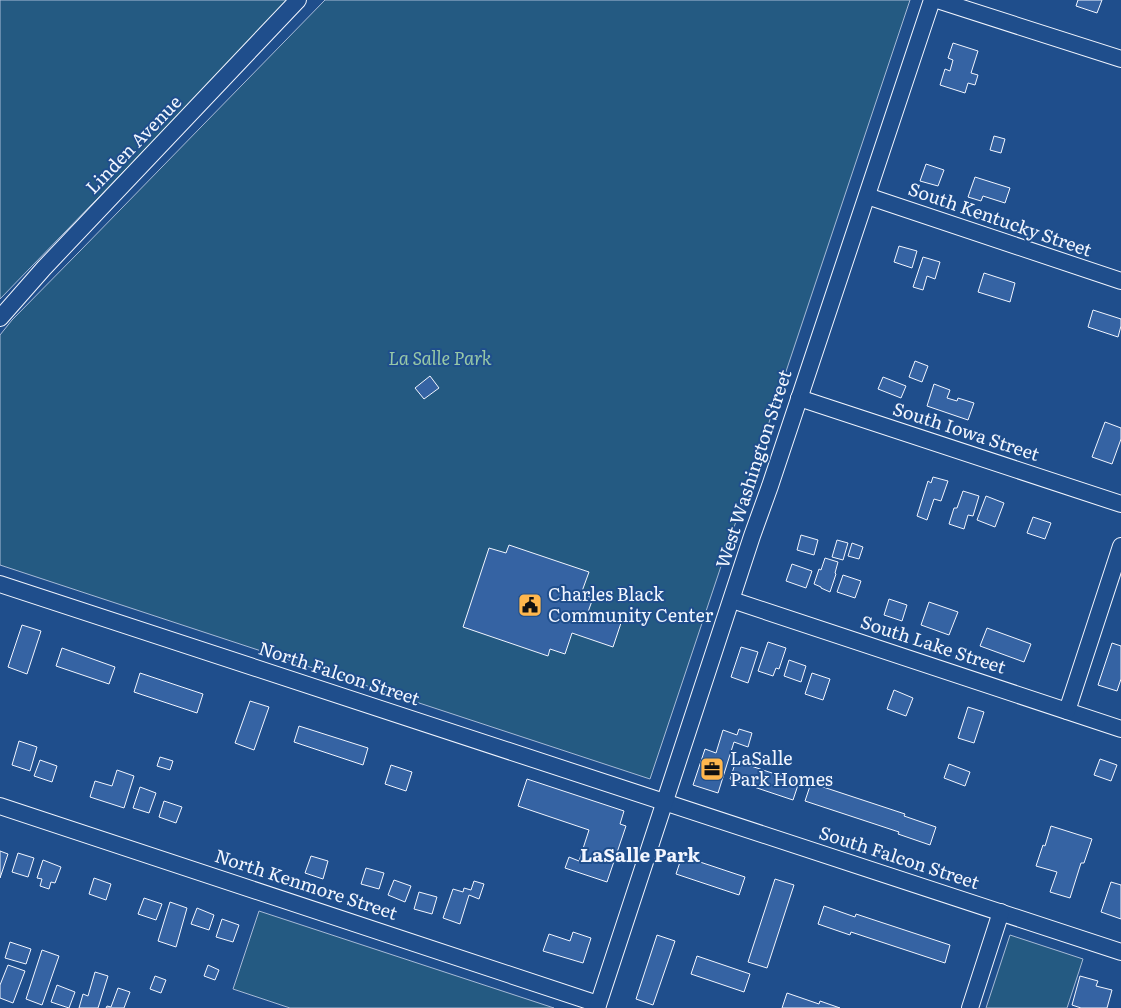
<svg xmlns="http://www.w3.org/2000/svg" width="1121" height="1008" font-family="Literata,serif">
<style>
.green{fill:#245a82;stroke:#a8bbd7}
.building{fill:#3563a3;stroke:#f2f6ff}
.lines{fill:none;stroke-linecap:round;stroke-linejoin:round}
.minor-casing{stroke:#f2f6ff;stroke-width:18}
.minor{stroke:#1f4e8c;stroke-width:16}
.labels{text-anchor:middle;stroke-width:4;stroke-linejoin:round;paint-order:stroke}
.street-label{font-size:18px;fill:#f2f6ff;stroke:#1f4e8c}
.park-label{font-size:18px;font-style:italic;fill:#97c8a6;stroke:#1f4e8c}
.poi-label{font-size:18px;fill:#f2f6ff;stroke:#1f4e8c;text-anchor:start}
.neighbourhood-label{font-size:19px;font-weight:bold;fill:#f2f6ff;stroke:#1f4e8c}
</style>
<rect width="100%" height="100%" fill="#1f4e8c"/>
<!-- green -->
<g class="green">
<path d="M0,0H290L0,299Z"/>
<path d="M325,0H910L650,779L0,565V335L12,320L79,252Z"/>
<path d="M259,911L554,1008H290L233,989Z"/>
<path d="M1010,935L1083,959L1067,1008H986Z"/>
</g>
<!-- building -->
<g class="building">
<path d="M1078,0H1102L1097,13L1076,6Z"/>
<path d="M953,43L978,51L971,73L978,75L975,85L968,83L965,93L940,85L945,69L950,71L953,60L948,58Z"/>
<path d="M994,136L1005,139L1001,153L990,150Z"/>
<path d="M926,164L944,170L938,186L920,181Z"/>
<path d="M975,177L1010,188L1005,203L983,196L981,201L968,197Z"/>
<path d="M899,246L917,251L912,268L894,262Z"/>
<path d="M923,257L940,262L935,279L927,276L923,290L913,287Z"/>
<path d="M984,273L1015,283L1010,302L978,292Z"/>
<path d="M1093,310L1121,319V326L1118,337L1088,327Z"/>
<path d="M915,361L928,366L922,382L909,377Z"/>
<path d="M430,376L439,388L424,399L415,388Z"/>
<path d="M883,377L906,386L901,398L878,389Z"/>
<path d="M934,384L950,390L947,398L957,401L958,398L974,403L968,420L927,406Z"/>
<path d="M1105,422L1121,428V439L1112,464L1092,457Z"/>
<path d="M933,477L948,481L941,501L934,499L927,520L917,516L928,481L931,483Z"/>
<path d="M963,491L979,496L973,516L968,515L964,529L949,524L954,508H957Z"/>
<path d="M986,496L1004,503L995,527L977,520Z"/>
<path d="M1033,517L1051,523L1045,539L1027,533Z"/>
<path d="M801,535L818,540L814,555L797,550Z"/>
<path d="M837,540L848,543L843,560L832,557Z"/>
<path d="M852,543L863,547L859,559L848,556Z"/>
<path d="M509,545L589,572L581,594L593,598L588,612L621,623L613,647L572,633L565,654L550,649L548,656L463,627L489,548L506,553Z"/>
<path d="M825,558L838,562L835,573L836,574L830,592L821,588V587L814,584L819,569L821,570Z"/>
<path d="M792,564L812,571L806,588L786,581Z"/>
<path d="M843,575L861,581L855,598L837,592Z"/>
<path d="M889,599L907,605L902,621L884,615Z"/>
<path d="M929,602L958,612L949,635L921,625Z"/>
<path d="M22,625L41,631L27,674L8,667Z"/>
<path d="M987,628L1031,644L1024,662L980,646Z"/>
<path d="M768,642L786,648L779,669L776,668L773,676L758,671Z"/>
<path d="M1112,643L1121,646V679L1117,691L1098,685Z"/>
<path d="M741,647L758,652L748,683L731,677Z"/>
<path d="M62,648L115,667L109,684L56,666Z"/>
<path d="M789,660L806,666L801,682L784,676Z"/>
<path d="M140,673L203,694L197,713L134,692Z"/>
<path d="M812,673L830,679L823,700L805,694Z"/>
<path d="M894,690L913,698L906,716L887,709Z"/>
<path d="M250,701L269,707L254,750L235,743Z"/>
<path d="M968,707L984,712L974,743L958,738Z"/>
<path d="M299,726L368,748L363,765L294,742Z"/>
<path d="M739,729L752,733L748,747L734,742L718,793L693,785L705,749L716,753L723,730L737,735Z"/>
<path d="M19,741L37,747L30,771L12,765Z"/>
<path d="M160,757L173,761L170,770L157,766Z"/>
<path d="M1100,759L1117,765L1111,781L1094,775Z"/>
<path d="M40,760L57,766L52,782L34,776Z"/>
<path d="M736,761L799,782L793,800L730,779Z"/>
<path d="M949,764L970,772L965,786L944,778Z"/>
<path d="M391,765L412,772L406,791L385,784Z"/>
<path d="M117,770L134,776L124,808L90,797L95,781L112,786Z"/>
<path d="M527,779L624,811L620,824L626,826L607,882L565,868L569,857L579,861L589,830L518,806Z"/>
<path d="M811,783L905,814L904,816L936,827L930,845L898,834L899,832L805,801Z"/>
<path d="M140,787L156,793L149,813L133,808Z"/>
<path d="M164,801L182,807L176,823L159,817Z"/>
<path d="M1051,826L1092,839L1084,863H1081L1070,898L1050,892L1057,872L1036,866L1043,845L1045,846Z"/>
<path d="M0,851L8,854L0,878Z"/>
<path d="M18,853L34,858L28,877L12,872Z"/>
<path d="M311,856L328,861L323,879L305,873Z"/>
<path d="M682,856L745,877L739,895L676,874Z"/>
<path d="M43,860L61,867L55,883L51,882L49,889L40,886L42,879L37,878Z"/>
<path d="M366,868L384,873L379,889L361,884Z"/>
<path d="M94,878L111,884L106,900L89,894Z"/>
<path d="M775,879L794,885L767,968L748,962Z"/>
<path d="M394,880L411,886L405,902L388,895Z"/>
<path d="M474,881L484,884L479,899L469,895L460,924L443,918L453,889L463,892L464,888L471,890Z"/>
<path d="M1111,882L1121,885V919L1101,912Z"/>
<path d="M419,892L437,897L432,914L414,909Z"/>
<path d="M144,898L162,904L156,920L138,914Z"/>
<path d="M170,902L187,908L176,947L158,941Z"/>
<path d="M824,906L855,917L856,914L950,945L945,963L851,932L850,935L818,924Z"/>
<path d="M197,908L214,915L209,930L191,924Z"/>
<path d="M222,919L239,925L233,942L216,937Z"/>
<path d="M573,932L591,938L583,963L543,951L549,934L570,941Z"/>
<path d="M657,935L675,941L653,1005L636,999Z"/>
<path d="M10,942L31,949L26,964L5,958Z"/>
<path d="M42,950L59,956L42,1005L26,999Z"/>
<path d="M697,956L750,974L744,992L691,974Z"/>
<path d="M8,965L25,971L13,1003L0,998V985Z"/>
<path d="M208,965L219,970L215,980L204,976Z"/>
<path d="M95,972L108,976L98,1008H79L83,994L88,996Z"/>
<path d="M155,976L166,980L161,993L150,989Z"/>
<path d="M1080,976L1098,981L1096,986L1112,990L1107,1008H1081L1072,1005Z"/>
<path d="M57,985L75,992L69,1008L51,1002Z"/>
<path d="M118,988L130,992L124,1008H106L107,1006L111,1007Z"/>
<path d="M787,993L819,1004L820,1001L840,1008H782Z"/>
</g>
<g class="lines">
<!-- minor casing -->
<g class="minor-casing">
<g id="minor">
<path d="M937,0L1121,59"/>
<path d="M867,196L1121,281"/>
<path d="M0,318L44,268L298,0"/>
<path d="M799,398L1121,504"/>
<path d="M0,584L1121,952"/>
<path d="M732,600L1121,729"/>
<path d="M1067,711L1121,546"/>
<path d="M0,806L598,1004"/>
<path d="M597,1008L752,536L770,486L932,0"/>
<path d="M970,1008L1001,912"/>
</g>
</g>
<!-- minor -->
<use href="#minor" class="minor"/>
</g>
<!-- icons -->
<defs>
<g id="civic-square" transform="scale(1.25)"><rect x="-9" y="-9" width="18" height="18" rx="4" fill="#ffb74d" stroke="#1f4e8c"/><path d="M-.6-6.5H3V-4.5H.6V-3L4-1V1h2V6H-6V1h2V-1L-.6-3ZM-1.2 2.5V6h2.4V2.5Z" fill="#111"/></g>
<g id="office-square" transform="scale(1.25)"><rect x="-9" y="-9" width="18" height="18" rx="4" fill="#ffb74d" stroke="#1f4e8c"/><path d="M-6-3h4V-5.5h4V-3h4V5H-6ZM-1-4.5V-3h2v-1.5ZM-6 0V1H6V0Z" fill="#111"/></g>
</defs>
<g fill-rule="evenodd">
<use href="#civic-square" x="530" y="605"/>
<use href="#office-square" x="712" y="769"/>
</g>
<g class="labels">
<!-- street labels -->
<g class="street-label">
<text transform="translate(134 145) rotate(-46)" y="6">Linden Avenue</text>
<text transform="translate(1000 220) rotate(19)" y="6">South Kentucky Street</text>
<text transform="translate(966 432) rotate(18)" y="6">South Iowa Street</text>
<text transform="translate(754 469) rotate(-72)" y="6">West Washington Street</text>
<text transform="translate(933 645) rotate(18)" y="6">South Lake Street</text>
<text transform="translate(339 674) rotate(18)" y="6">North Falcon Street</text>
<text transform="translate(899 858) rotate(18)" y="6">South Falcon Street</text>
<text transform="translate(306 885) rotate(18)" y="6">North Kenmore Street</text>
</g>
<!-- park labels -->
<g class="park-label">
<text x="440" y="365">La Salle Park</text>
</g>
<!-- poi labels -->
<g class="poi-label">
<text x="548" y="601">Charles Black<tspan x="548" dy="21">Community Center</tspan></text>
<text x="730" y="765">LaSalle<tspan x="730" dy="21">Park Homes</tspan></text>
</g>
<!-- neighbourhood labels -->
<g class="neighbourhood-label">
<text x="640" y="862">LaSalle Park</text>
</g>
</g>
</svg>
